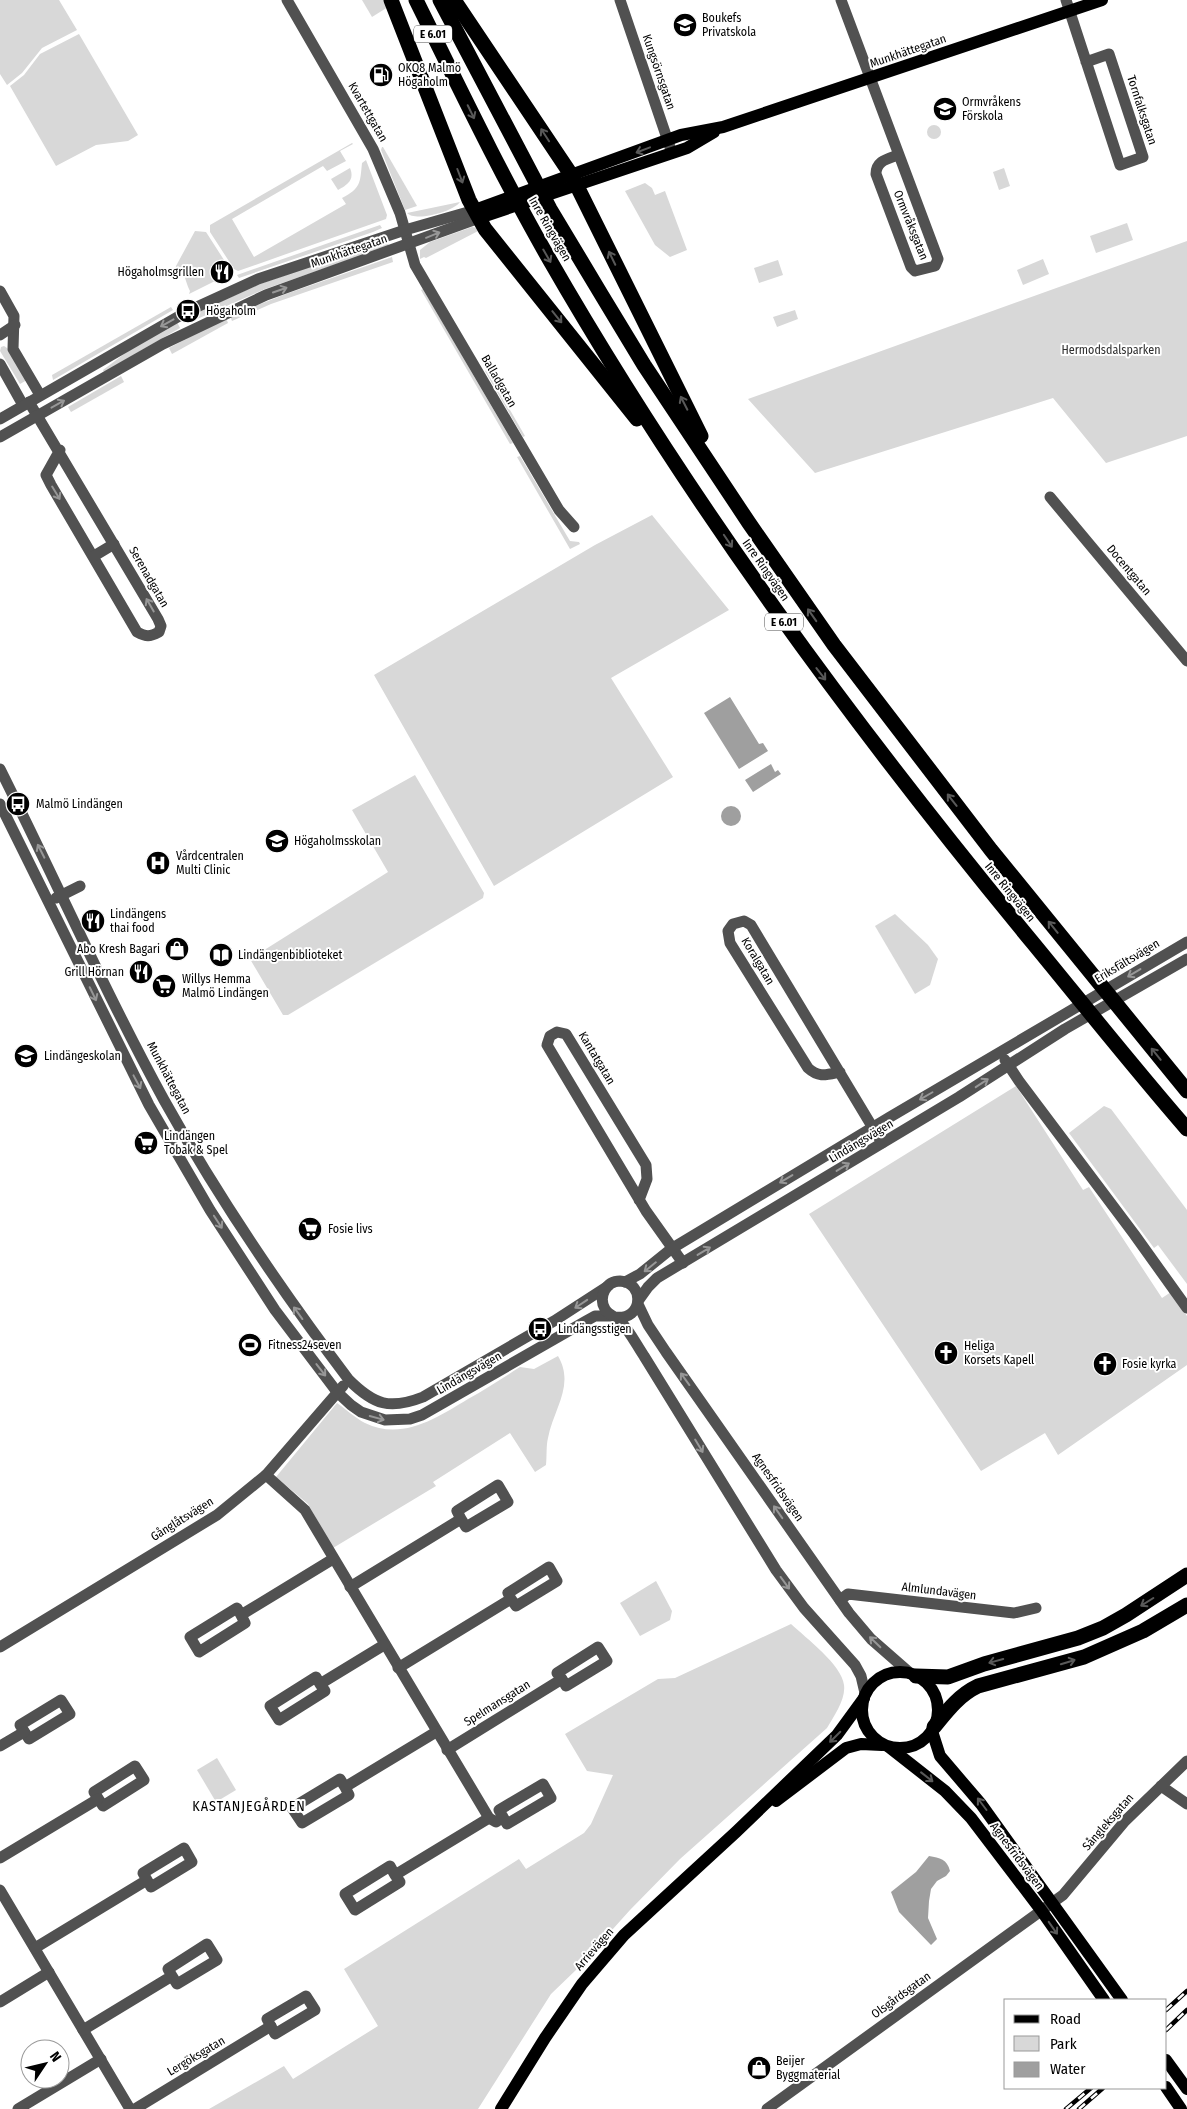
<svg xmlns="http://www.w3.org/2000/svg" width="1187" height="2109" font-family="'Fira Sans Condensed',sans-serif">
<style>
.green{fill:#d8d8d8}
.water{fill:#9f9f9f}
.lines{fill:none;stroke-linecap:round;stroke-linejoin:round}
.minor{stroke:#515151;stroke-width:11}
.major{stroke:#000;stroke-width:12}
.highway{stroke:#000;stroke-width:15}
.rail-casing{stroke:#000;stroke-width:4.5}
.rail{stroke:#fff;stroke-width:2.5;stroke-dasharray:8;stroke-linecap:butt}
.oneway{stroke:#595959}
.oneway2{stroke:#979797}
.labels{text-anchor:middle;stroke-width:4;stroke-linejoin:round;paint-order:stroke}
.shield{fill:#fff;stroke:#4c4c4c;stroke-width:1}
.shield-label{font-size:11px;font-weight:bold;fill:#000}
.poi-label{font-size:12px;fill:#000;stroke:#fff;text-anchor:start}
.street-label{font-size:12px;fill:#000;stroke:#fff}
.park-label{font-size:12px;fill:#2f2f2f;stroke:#fff}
.neighbourhood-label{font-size:14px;letter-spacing:1px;fill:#000;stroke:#fff}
</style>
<rect width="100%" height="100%" fill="#fff"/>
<!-- green -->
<g class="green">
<path d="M0,0H59L77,30L42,48L22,73L7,85L0,74Z"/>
<path d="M362,0H385L388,7L372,17Z"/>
<path d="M79,34L138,135L128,141L96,145L56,166L10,86L24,75L40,54Z"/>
<circle cx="934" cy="132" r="7"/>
<path d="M352,143L353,144L340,151L346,161L327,171L323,166L232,219L254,257L346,204L342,198C361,188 360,183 362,163L366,160L387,215L386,219L238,271L234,269L210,232V225Z"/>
<path d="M382,147H383L417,206L405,210L381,150Z"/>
<path d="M350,168C355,180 347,185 338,190L331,179Z"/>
<path d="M1004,168L1010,186L999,190L993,172Z"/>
<path d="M645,183L652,188L655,195L665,191L687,250L670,257L655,245L625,191Z"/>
<path d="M460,202C453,212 415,222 407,213Z"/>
<path d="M1127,223L1133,240L1096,253L1090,236Z"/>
<path d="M380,225L382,228L373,232L239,278L237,275Z"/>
<path d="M472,227L482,229L426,258L424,257L420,259V250L430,242Z"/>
<path d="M195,231L206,232L224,260V263L215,268L219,279L189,294L190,291C186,284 185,273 179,267L176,269L174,279L176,266Z"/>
<path d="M387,240L389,246L265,289L188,323L185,318L260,284Z"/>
<path d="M1187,241V436L1106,463L1053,398L815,473L748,399Z"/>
<path d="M392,257L393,262L271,304L232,321L230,316L286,294Z"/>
<path d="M1043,259L1049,274L1023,285L1017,270Z"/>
<path d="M778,260L783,275L759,283L754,268Z"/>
<path d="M423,289L513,443L510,444L421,290Z"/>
<path d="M171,307L173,310L53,380L52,375Z"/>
<path d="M795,310L798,319L777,327L773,317Z"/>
<path d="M226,318L228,323L172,354L169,348Z"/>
<path d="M177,322L180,328L104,372L103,370L132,348Z"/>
<path d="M4,346L7,348L27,380L20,384L0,351L1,347Z"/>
<path d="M487,370L525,436L523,437L485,371Z"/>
<path d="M121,376L124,382L71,412L68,407Z"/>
<path d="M520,456L570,541L579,542L580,544L570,549L517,457Z"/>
<path d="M652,515L729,610L611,678L673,777L494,886L374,675L595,545Z"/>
<path d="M415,775L484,893L483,898L288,1015H283L250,959L388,872L352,810Z"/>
<path d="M895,914L928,945L938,959L930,985L915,994L875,926Z"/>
<path d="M1016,1086L1083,1190L1089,1187L1162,1298L1171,1292L1187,1316V1365L1058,1455L1045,1433L981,1471L809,1214Z"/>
<path d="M1104,1106L1111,1109L1187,1210V1284L1158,1245L1154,1248L1069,1133Z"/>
<path d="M558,1356C575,1385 554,1408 548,1438C546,1446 547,1456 546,1465L535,1472L510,1433L433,1482L436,1486L333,1548L308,1504L276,1477L337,1403C346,1409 355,1418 365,1423C402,1441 437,1418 468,1399C486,1389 503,1378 520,1367L534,1369Z"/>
<path d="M656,1581L672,1611L670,1620L640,1636L620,1603Z"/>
<path d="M791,1624C806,1638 842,1665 844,1685C846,1699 834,1716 827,1728L680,1859L630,1910L577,1969L551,1994L478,2109H209L284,2066L293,2079L378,2026L344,1969L519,1859L526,1869L584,1833L591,1824L613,1775L587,1771L565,1734L658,1679L675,1678Z"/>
<path d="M217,1758L236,1790L216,1802L197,1770Z"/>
</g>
<!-- water -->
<g class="water">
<path d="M730,697L759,744L763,743L768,751L739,769L704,713Z"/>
<path d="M771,764L775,772L778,770L781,774L753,792L745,780Z"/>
<circle cx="731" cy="816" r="10"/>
<path d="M929,1856C940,1858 947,1859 950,1871L946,1876L937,1881L931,1889L929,1901L928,1918L937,1939L931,1945L899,1912L891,1892L916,1872Z"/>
</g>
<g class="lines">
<!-- minor -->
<g class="minor">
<path d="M287,0L373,149L400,213L415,265L559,510L574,527"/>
<path d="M620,0L672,153"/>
<path d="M841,0L938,259L935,266L915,271L911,267L876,174C876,161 887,159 898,155"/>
<path d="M1066,0C1084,55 1102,110 1120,165L1143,157L1109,54L1086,62"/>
<path d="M0,291L14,316L13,349L40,395"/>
<path d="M0,335L15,325"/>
<path d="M0,364L23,405"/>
<path d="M29,402L158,619L161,626L159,632C150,637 146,637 137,632L51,485L46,475L60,450"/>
<path d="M0,419L188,311L258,279L405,230L475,210"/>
<path d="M0,437L163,344L266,295L479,218"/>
<path d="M1050,497L1187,661"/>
<path d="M94,556L114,544"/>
<path d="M0,769C55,879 105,992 164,1100C219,1199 281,1290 349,1380C374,1405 390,1410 423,1397L554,1321L608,1286"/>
<path d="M0,804L149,1105L210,1210L275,1310L337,1392L351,1405L361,1412L385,1420L410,1419L422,1415L586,1321L595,1316H612"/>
<path d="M56,898L80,886"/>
<path d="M1005,1060L1019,1081L1134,1234L1187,1308"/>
<path d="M840,1072C826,1075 819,1078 808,1068L730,943L728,931L733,924L744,921L751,925C795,998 838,1071 882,1143"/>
<path d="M639,1200L647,1179L646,1165L566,1034L557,1032L550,1036L547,1045L646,1211L683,1263"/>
<path d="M625,1282L640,1274L671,1249L890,1117L1187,942"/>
<path d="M638,1301L648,1287L657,1278L959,1097L1065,1029L1187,959"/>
<path d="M638,1304L648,1325L666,1352L849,1613L871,1639L911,1674"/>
<path d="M615,1317C644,1321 645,1282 620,1281C606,1281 598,1297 605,1309C608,1315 615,1316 620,1321C629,1330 636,1344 644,1356L776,1570L804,1608L855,1665L861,1676L865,1693"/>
<path d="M266,1475L305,1510L489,1818L496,1822L503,1817L507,1824L551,1798L543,1784L499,1810L503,1817"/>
<path d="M350,1587L461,1519L466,1527L508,1502L498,1485L457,1511L461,1519"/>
<path d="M840,1600L848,1594L1014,1613L1036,1608"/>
<path d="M241,1615L245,1623L199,1652L190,1637L237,1608L241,1615L333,1559"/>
<path d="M0,1647L217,1515L266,1475L343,1386"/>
<path d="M398,1668L511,1599L516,1606L557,1581L549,1567L508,1593L511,1599"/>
<path d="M320,1684L325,1691L279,1720L270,1706L316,1677L320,1684L384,1645"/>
<path d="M61,1700L70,1714L29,1739L20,1725Z"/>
<path d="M0,1746L24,1732"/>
<path d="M447,1750L562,1679L566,1686L607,1661L598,1647L557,1673L562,1679"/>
<path d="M135,1766L144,1780L103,1806L94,1792Z"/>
<path d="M1161,1786L1187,1804"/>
<path d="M345,1787L349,1795L302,1823L292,1808L340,1779L345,1787L436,1732"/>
<path d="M0,1858L98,1799"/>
<path d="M395,1875L400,1882L355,1910L345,1894L390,1866L395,1875L489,1818"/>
<path d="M0,1890L130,2109"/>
<path d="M35,1948L147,1880L151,1887L192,1862L184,1848L143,1873L147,1880"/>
<path d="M306,1996L315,2010L275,2034L267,2019Z"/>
<path d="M0,2002L49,1972"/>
<path d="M83,2030L172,1976L177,1984L217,1960L207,1944L168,1969L172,1976"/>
<path d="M18,2109L101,2059"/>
<path d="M135,2109L271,2026"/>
<path d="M767,2109L1063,1895L1125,1821L1187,1761"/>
</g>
<!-- major -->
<g class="major">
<path d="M475,210L681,135L723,127L1102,0"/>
<path d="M479,218L687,148L714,132"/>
<circle cx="900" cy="1710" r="38"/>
<path d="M932,1731L940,1756L981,1804L1122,2000"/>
<path d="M889,1747L945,1791L971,1818L1041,1910L1104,2000"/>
<path d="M776,1801L846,1748L861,1744L882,1745"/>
<path d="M1166,2060L1187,2089"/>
<path d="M1166,2087L1181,2109"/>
<path d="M501,2109L545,2038L582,1984L624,1935L736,1832L837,1735L864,1698"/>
</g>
<!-- highway -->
<g class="highway">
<path d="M391,0L469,200L485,229L637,419"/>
<path d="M416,0C459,87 500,173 548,257C688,501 855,727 1033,943C1084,1005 1134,1068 1187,1129"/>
<path d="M440,0L550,209L601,294L644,365L749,523L834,645L991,850L1187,1091"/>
<path d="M454,0L572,176L701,436"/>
<path d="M916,1676L948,1677L984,1664L1078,1638L1103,1628L1126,1615L1187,1575"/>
<path d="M934,1727C947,1711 959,1695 978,1686L1084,1657L1143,1631L1187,1605"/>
</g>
<!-- rail casing -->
<g class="rail-casing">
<g id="rail">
<path d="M1166,2010L1187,1991"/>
<path d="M1166,2030L1187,2010"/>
<path d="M1066,2109L1091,2088"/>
<path d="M1079,2109L1103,2088"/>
</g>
</g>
<!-- rail -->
<use href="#rail" class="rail"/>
</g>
<!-- one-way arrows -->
<defs><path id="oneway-shaft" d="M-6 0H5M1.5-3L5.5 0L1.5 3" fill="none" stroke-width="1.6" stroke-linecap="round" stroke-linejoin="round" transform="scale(1.25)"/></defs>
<g class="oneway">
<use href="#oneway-shaft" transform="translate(471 112) rotate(64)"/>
<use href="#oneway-shaft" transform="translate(545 135) rotate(-123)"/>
<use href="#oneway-shaft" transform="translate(643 150) rotate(159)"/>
<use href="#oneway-shaft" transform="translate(460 176) rotate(69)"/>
<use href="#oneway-shaft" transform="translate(547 256) rotate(60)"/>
<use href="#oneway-shaft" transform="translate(612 258) rotate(-116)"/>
<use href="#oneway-shaft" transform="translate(557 317) rotate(51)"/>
<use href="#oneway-shaft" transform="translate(684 403) rotate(-117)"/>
<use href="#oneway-shaft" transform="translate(728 541) rotate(56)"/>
<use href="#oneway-shaft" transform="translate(812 615) rotate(-125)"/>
<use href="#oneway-shaft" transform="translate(821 674) rotate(52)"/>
<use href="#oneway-shaft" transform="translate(952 800) rotate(-128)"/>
<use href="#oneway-shaft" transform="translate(1053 927) rotate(-129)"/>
<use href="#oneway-shaft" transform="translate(1156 1054) rotate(-129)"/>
<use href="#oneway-shaft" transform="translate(1147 1602) rotate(148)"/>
<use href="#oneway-shaft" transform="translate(996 1661) rotate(165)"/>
<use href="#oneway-shaft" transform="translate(1068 1662) rotate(-17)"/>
<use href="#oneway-shaft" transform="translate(835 1737) rotate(135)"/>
<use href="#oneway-shaft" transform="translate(927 1777) rotate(38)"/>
<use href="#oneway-shaft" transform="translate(982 1804) rotate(-127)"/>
<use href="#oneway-shaft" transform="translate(1053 1928) rotate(55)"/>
</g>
<g class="oneway2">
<use href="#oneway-shaft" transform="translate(433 235) rotate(-22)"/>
<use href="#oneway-shaft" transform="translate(280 290) rotate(-19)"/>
<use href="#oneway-shaft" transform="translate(167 323) rotate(151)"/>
<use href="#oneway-shaft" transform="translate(58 404) rotate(-29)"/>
<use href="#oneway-shaft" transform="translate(56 493) rotate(59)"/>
<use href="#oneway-shaft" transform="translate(150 605) rotate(-120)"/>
<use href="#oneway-shaft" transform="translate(41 851) rotate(-117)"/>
<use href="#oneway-shaft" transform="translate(1134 973) rotate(149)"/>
<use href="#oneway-shaft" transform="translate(93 994) rotate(64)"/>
<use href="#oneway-shaft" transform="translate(137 1082) rotate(62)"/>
<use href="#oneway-shaft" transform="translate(982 1083) rotate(-33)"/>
<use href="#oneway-shaft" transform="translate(926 1096) rotate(150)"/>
<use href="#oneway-shaft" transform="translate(843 1167) rotate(-31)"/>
<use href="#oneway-shaft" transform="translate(786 1179) rotate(149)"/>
<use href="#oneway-shaft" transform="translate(218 1222) rotate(57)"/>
<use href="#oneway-shaft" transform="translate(704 1251) rotate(-31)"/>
<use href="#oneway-shaft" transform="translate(650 1267) rotate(141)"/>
<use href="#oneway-shaft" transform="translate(581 1304) rotate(146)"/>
<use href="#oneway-shaft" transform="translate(298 1313) rotate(-126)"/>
<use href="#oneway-shaft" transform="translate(321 1370) rotate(52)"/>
<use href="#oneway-shaft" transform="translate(685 1379) rotate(-126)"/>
<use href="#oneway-shaft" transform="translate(377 1418) rotate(15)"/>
<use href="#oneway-shaft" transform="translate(699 1446) rotate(59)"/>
<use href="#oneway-shaft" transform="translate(778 1512) rotate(-125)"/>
<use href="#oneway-shaft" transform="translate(785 1583) rotate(54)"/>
<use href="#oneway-shaft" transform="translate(875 1642) rotate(-136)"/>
</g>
<!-- icons -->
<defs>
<g id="school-disc" transform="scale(1.25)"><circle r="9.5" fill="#000" stroke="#fff"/><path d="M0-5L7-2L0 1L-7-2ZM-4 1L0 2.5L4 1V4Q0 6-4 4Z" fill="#fff"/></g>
<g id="fuel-disc" transform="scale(1.25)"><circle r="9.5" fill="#000" stroke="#fff"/><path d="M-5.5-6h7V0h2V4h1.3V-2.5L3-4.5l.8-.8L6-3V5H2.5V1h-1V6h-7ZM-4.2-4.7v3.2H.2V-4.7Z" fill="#fff"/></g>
<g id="restaurant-disc" transform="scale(1.25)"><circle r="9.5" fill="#000" stroke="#fff"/><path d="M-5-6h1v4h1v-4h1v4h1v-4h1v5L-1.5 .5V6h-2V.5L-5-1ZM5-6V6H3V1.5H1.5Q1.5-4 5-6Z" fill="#fff"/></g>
<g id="bus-disc" transform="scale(1.25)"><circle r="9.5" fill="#000" stroke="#fff"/><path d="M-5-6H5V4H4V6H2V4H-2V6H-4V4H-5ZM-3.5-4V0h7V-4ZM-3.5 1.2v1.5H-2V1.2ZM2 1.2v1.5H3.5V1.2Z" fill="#fff"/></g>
<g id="hospital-disc" transform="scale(1.25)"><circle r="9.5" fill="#000" stroke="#fff"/><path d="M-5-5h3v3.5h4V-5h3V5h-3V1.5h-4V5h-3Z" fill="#fff"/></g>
<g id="shop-disc" transform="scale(1.25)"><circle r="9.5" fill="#000" stroke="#fff"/><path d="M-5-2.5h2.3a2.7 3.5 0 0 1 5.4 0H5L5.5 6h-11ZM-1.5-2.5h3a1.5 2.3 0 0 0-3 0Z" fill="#fff"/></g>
<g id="library-disc" transform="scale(1.25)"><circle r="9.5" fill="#000" stroke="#fff"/><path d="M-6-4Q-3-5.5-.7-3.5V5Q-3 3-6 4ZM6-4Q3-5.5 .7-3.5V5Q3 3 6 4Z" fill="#fff"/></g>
<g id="supermarket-disc" transform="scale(1.25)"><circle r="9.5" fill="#000" stroke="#fff"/><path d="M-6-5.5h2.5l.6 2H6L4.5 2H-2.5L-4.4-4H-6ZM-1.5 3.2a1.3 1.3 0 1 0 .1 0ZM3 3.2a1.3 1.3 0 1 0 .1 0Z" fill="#fff"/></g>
<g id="stadium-disc" transform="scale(1.25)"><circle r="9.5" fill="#000" stroke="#fff"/><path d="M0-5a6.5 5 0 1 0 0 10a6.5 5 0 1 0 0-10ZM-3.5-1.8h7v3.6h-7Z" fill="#fff"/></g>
<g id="church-disc" transform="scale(1.25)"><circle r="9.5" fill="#000" stroke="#fff"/><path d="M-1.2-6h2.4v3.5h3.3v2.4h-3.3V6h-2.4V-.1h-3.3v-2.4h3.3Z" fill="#fff"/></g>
</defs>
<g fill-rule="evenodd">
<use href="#school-disc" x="685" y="25"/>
<use href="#fuel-disc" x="381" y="75"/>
<use href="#school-disc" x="945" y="109"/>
<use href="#restaurant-disc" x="222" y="272"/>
<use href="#bus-disc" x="188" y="311"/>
<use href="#bus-disc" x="18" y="804"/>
<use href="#school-disc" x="277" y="841"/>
<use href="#hospital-disc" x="158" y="863"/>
<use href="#restaurant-disc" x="93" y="921"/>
<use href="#shop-disc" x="177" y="949"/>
<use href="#library-disc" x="221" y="955"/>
<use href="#restaurant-disc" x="141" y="972"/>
<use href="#supermarket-disc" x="164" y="986"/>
<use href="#school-disc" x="26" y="1056"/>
<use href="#supermarket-disc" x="146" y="1143"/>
<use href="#supermarket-disc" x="310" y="1229"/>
<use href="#bus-disc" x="540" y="1329"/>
<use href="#stadium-disc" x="250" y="1345"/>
<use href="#church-disc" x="946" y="1353"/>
<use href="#church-disc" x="1105" y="1364"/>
<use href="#shop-disc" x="759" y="2068"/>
</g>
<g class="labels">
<!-- shield labels -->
<g class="shield">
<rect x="414" y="25.5" width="38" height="17" rx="4"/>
<rect x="765" y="613.5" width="38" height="17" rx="4"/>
</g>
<g class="shield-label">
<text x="433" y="38">E 6.01</text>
<text x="784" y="626">E 6.01</text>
</g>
<!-- poi labels -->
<g class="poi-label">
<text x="702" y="22">Boukefs<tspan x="702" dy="14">Privatskola</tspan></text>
<text x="398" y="72">OKQ8 Malmö<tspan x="398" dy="14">Högaholm</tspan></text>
<text x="962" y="106">Ormvråkens<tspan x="962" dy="14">Förskola</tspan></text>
<text x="204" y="276" text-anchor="end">Högaholmsgrillen</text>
<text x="206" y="315">Högaholm</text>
<text x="36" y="808">Malmö Lindängen</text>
<text x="294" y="845">Högaholmsskolan</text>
<text x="176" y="860">Vårdcentralen<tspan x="176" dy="14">Multi Clinic</tspan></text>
<text x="110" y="918">Lindängens<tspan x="110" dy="14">thai food</tspan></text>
<text x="160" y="953" text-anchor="end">Abo Kresh Bagari</text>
<text x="238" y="959">Lindängenbiblioteket</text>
<text x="124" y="976" text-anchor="end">Grill Hörnan</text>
<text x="182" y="983">Willys Hemma<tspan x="182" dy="14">Malmö Lindängen</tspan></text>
<text x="44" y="1060">Lindängeskolan</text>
<text x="164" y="1140">Lindängen<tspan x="164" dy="14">Tobak &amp; Spel</tspan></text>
<text x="328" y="1233">Fosie livs</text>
<text x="558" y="1333">Lindängsstigen</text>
<text x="268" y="1349">Fitness24seven</text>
<text x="964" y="1350">Heliga<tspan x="964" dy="14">Korsets Kapell</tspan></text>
<text x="1122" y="1368">Fosie kyrka</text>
<text x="776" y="2065">Beijer<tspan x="776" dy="14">Byggmaterial</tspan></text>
</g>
<!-- street labels -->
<g class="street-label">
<text transform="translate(908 51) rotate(-19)" y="4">Munkhättegatan</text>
<text transform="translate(659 72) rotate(71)" y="4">Kungsörnsgatan</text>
<text transform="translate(1142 110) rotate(72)" y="4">Tornfalksgatan</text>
<text transform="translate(368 112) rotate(60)" y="4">Kvartettgatan</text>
<text transform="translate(911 225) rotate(68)" y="4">Ormvråksgatan</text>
<text transform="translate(550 229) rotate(60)" y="4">Inre Ringvägen</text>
<text transform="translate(349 251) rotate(-19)" y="4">Munkhättegatan</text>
<text transform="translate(499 381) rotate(60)" y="4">Balladgatan</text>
<text transform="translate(766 570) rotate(55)" y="4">Inre Ringvägen</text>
<text transform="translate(1129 570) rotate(50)" y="4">Docentgatan</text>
<text transform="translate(149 577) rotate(60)" y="4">Serenadgatan</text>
<text transform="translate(1010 892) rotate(51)" y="4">Inre Ringvägen</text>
<text transform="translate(758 961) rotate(59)" y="4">Koralgatan</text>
<text transform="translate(1127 961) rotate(-31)" y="4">Eriksfältsvägen</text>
<text transform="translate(597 1058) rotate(59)" y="4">Kantatgatan</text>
<text transform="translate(169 1078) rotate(62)" y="4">Munkhättegatan</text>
<text transform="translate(861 1141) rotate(-31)" y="4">Lindängsvägen</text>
<text transform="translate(469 1373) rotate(-30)" y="4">Lindängsvägen</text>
<text transform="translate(778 1487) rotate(55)" y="4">Agnesfridsvägen</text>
<text transform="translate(182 1519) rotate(-32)" y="4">Gånglåtsvägen</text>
<text transform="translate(939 1591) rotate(7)" y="4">Almlundavägen</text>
<text transform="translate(497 1703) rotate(-32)" y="4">Spelmansgatan</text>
<text transform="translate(1108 1822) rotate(-49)" y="4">Sångleksgatan</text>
<text transform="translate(1017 1856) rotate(53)" y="4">Agnesfridsvägen</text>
<text transform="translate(594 1949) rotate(-49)" y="4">Arrievägen</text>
<text transform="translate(901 1995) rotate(-36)" y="4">Olsgårdsgatan</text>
<text transform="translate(196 2056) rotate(-31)" y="4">Lergöksgatan</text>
</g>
<!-- park labels -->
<g class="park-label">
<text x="1111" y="354">Hermodsdalsparken</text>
</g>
<!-- neighbourhood labels -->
<g class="neighbourhood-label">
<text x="249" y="1811">KASTANJEGÅRDEN</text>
</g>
</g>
<!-- legend -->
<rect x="1004" y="1999" width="162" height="90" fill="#ffffff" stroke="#999999"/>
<rect x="1014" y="2015" width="25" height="8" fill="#000000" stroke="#999999"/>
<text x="1050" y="2024" font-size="15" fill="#000000">Road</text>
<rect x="1014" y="2036" width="25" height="15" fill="#d8d8d8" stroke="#999999"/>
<text x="1050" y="2049" font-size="15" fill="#000000">Park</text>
<rect x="1014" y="2062" width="25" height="15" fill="#9f9f9f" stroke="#999999"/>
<text x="1050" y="2074" font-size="15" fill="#000000">Water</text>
<!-- north arrow -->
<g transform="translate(45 2064) rotate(55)"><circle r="24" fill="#ffffff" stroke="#999999"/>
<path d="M0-4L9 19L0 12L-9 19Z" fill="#000000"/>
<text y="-8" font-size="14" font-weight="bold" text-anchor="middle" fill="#000000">N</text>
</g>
</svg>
